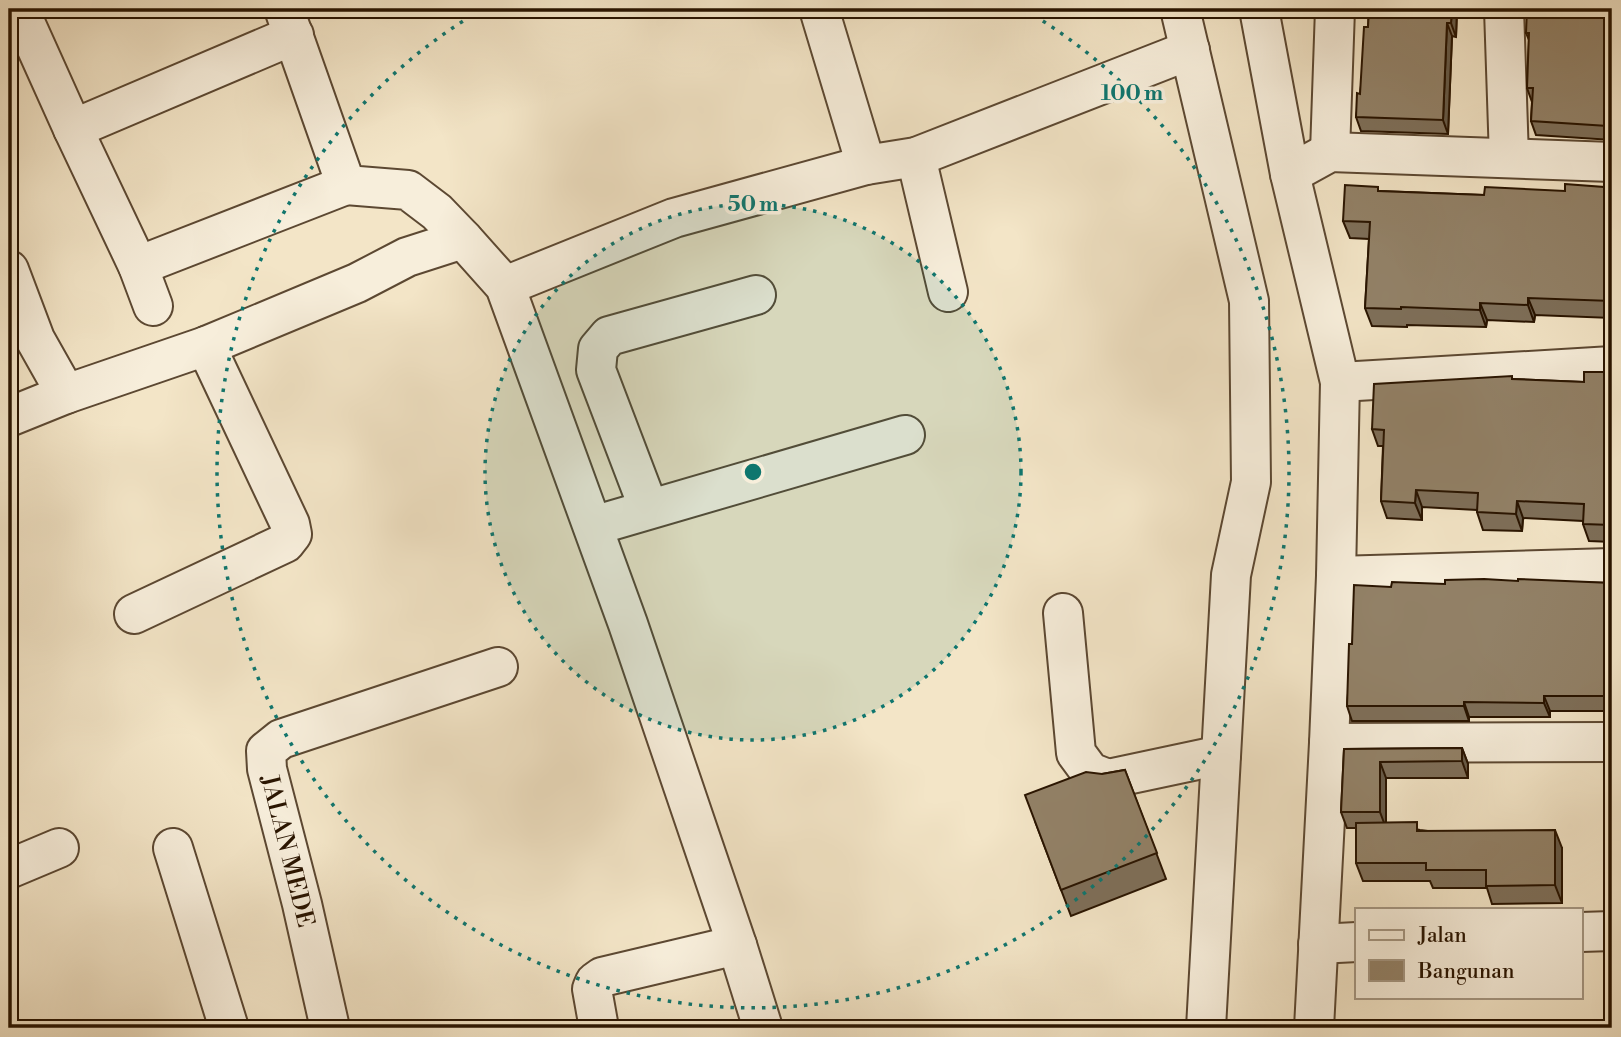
<svg xmlns="http://www.w3.org/2000/svg" width="1621" height="1037" font-family="'Libre Bodoni',serif">
<style>
.lines{fill:none;stroke-linecap:round;stroke-linejoin:round}
.minor-casing{stroke:#5c4832;stroke-width:42}
.minor{stroke:#f7eedb;stroke-width:38}
.wall{fill:#7e6f59;stroke:#291400;stroke-width:2}
.shaded-wall{fill:#665a48;stroke:#291400;stroke-width:2}
.building{fill:#928167;stroke:#291400;stroke-width:2}
.ring{fill:none;stroke:#0f766e;stroke-width:3.5;stroke-dasharray:3.5 7}
.labels{text-anchor:middle;stroke-width:7;stroke-linejoin:round;paint-order:stroke}
.street-label{font-size:24px;fill:#291400;stroke:#f7eedb}
.centre{fill:#0f766e;stroke:#f7eedb;stroke-width:3.5}
.ring-label{font-size:21px;text-anchor:middle;font-weight:bold;fill:#0f766e;stroke:#f7eedb;stroke-width:7;stroke-linejoin:round;paint-order:stroke}
</style>
<rect width="100%" height="100%" fill="#f3e5c7"/>
<filter id="stains"><feTurbulence type="fractalNoise" baseFrequency=".00286" numOctaves="4"/><feColorMatrix values="0 0 0 0 .2 0 0 0 0 .09 0 0 0 0 .02 0 0 0 .5 -.17"/></filter>
<radialGradient id="worn" r=".72"><stop offset=".6" stop-color="#630" stop-opacity="0"/><stop offset="1" stop-color="#630" stop-opacity=".3"/></radialGradient>
<g class="lines">
<!-- minor casing -->
<g class="minor-casing">
<g id="minor">
<path d="M19,9L73,129L138,266L153,306"/>
<path d="M284,9L346,185L408,190L437,212L463,239L505,286L628,624L737,945L763,1028"/>
<path d="M819,9L866,165"/>
<path d="M1180,9L1249,301L1251,482L1231,575L1206,1028"/>
<path d="M1259,9L1290,174L1340,382L1336,576L1329,743L1314,1028"/>
<path d="M1504,9L1509,158"/>
<path d="M73,129L294,35"/>
<path d="M1330,152L1335,9"/>
<path d="M916,157L948,292"/>
<path d="M1290,174L1330,152L1612,162"/>
<path d="M138,266L346,185"/>
<path d="M9,270L35,339L66,394L206,346L357,283L407,257L463,239"/>
<path d="M505,286L674,218L866,165L916,157L1190,50"/>
<path d="M1340,382L1612,366"/>
<path d="M9,417L66,394"/>
<path d="M649,509L596,370L598,349L609,336L756,295"/>
<path d="M593,526L905,435"/>
<path d="M1336,576L1612,568"/>
<path d="M1063,613L1076,753L1090,772L1108,779L1221,755"/>
<path d="M134,614L285,543L292,534L290,524L206,346"/>
<path d="M1329,743L1612,742"/>
<path d="M173,848L229,1028"/>
<path d="M9,869L59,848"/>
<path d="M1581,932L1612,931"/>
<path d="M1318,944L1357,942"/>
<path d="M330,1028L302,904L267,769L266,751L281,739L498,667"/>
<path d="M599,1028L592,989L595,982L602,977L737,945"/>
</g>
</g>
<!-- minor -->
<use href="#minor" class="minor"/>
</g>
<!-- wall -->
<g class="wall">
<path d="M1369,9H1457L1456,37L1452,36L1448,134L1361,131L1356,117L1360,94L1368,27Z"/>
<path d="M1612,9V140L1536,135L1531,121L1532,102L1527,88L1529,40L1526,33Z"/>
<path d="M1380,191L1484,195H1612V318L1535,315L1534,322L1487,320L1486,327L1407,325V327L1372,326L1365,308L1369,239L1350,238L1343,221Z"/>
<path d="M1612,372V542L1589,541L1583,524V521L1523,518L1522,531L1483,530L1477,512V510L1422,507V520L1387,518L1381,501L1383,446H1378L1372,429L1513,379L1584,382Z"/>
<path d="M1518,581L1612,583V711H1550V717H1469V721H1352L1347,706L1352,644L1391,587Z"/>
<path d="M1462,748L1468,764V778H1386V823L1420,830L1562,848V903L1492,904L1487,888H1433L1430,881H1363L1356,863V828H1347L1341,812L1344,749Z"/>
<path d="M1125,770L1166,879L1071,916L1035,821L1102,774Z"/>
</g>
<!-- shaded-wall -->
<g class="shaded-wall">
<path d="M1452,9H1457L1456,37L1451,23Z"/>
<path d="M1447,23L1452,36L1448,134L1443,120Z"/>
<path d="M1528,298L1535,315L1534,322L1528,305Z"/>
<path d="M1480,303L1487,320L1486,327L1480,310Z"/>
<path d="M1416,490L1422,507V520L1415,503Z"/>
<path d="M1517,501L1523,518L1522,531L1516,514Z"/>
<path d="M1544,696L1550,711V717L1544,703Z"/>
<path d="M1464,702L1469,717V721L1464,706Z"/>
<path d="M1462,748L1468,764V778L1462,761Z"/>
<path d="M1380,762L1386,778V828L1380,812Z"/>
<path d="M1555,830L1562,848V903L1555,885Z"/>
</g>
<!-- building -->
<g class="building">
<path d="M1369,9H1452L1451,23H1447L1443,120L1356,117L1357,93L1360,94L1364,27H1368Z"/>
<path d="M1527,9H1612V128L1608,126L1531,121L1533,88H1527L1529,33H1526Z"/>
<path d="M1565,184L1604,187V194L1612,195V301L1528,298V305L1480,303V310L1401,307V309L1365,308L1370,222L1343,221L1345,185L1378,187V191L1484,195L1485,187L1565,191Z"/>
<path d="M1584,372H1612V525L1583,524L1584,504L1517,501L1516,514L1477,512L1478,493L1416,490L1415,503L1381,501L1384,430L1372,429L1374,384L1512,376V379L1584,382Z"/>
<path d="M1484,579L1518,581V579L1612,583V696H1544V703L1464,702V706H1347L1349,644H1352L1354,585L1391,587L1392,582L1445,584V580Z"/>
<path d="M1462,748V761L1380,762V812H1341L1344,749Z"/>
<path d="M1125,770L1157,853L1061,890L1025,795L1086,772L1102,774Z"/>
<path d="M1417,822V831L1555,830V885L1486,886V870H1426V863H1356V823Z"/>
</g>
<!-- distance rings -->
<circle cx="753" cy="472" r="268" fill="#0f766e" fill-opacity=".12"/>
<g class="ring">
<circle cx="753" cy="472" r="268"/>
<path d="M1025 10A536 536 0 1 1 481 10"/>
</g>
<g class="labels">
<!-- street labels -->
<g class="street-label">
<text transform="translate(288 851) rotate(76)" y="8">JALAN MEDE</text>
</g>
</g>
<circle cx="753" cy="472" r="10" class="centre"/>
<g class="ring-label">
<text x="1132" y="100">100 m</text>
<text x="753" y="211">50 m</text>
</g>
<!-- margin -->
<rect width="1621" height="1037" fill="none" stroke="#f3e5c7" stroke-width="35"/>
<rect x="10" y="10" width="1600" height="1016" fill="none" stroke="#291400" stroke-width="3.5"/>
<rect x="18" y="18" width="1586" height="1002" fill="none" stroke="#291400" stroke-width="2"/>
<!-- legend -->
<rect x="1355" y="908" width="228" height="91" fill="#f7eedb" stroke="#a59783" stroke-width="2"/>
<rect x="1369" y="930" width="35" height="10" fill="#f7eedb" stroke="#a59783" stroke-width="2"/>
<text x="1418" y="942" font-size="21" fill="#291400">Jalan</text>
<rect x="1369" y="960" width="35" height="21" fill="#928167" stroke="#a59783" stroke-width="2"/>
<text x="1418" y="978" font-size="21" fill="#291400">Bangunan</text>
<rect width="100%" height="100%" filter="url(#stains)"/>
<rect width="100%" height="100%" fill="url(#worn)"/>
</svg>
